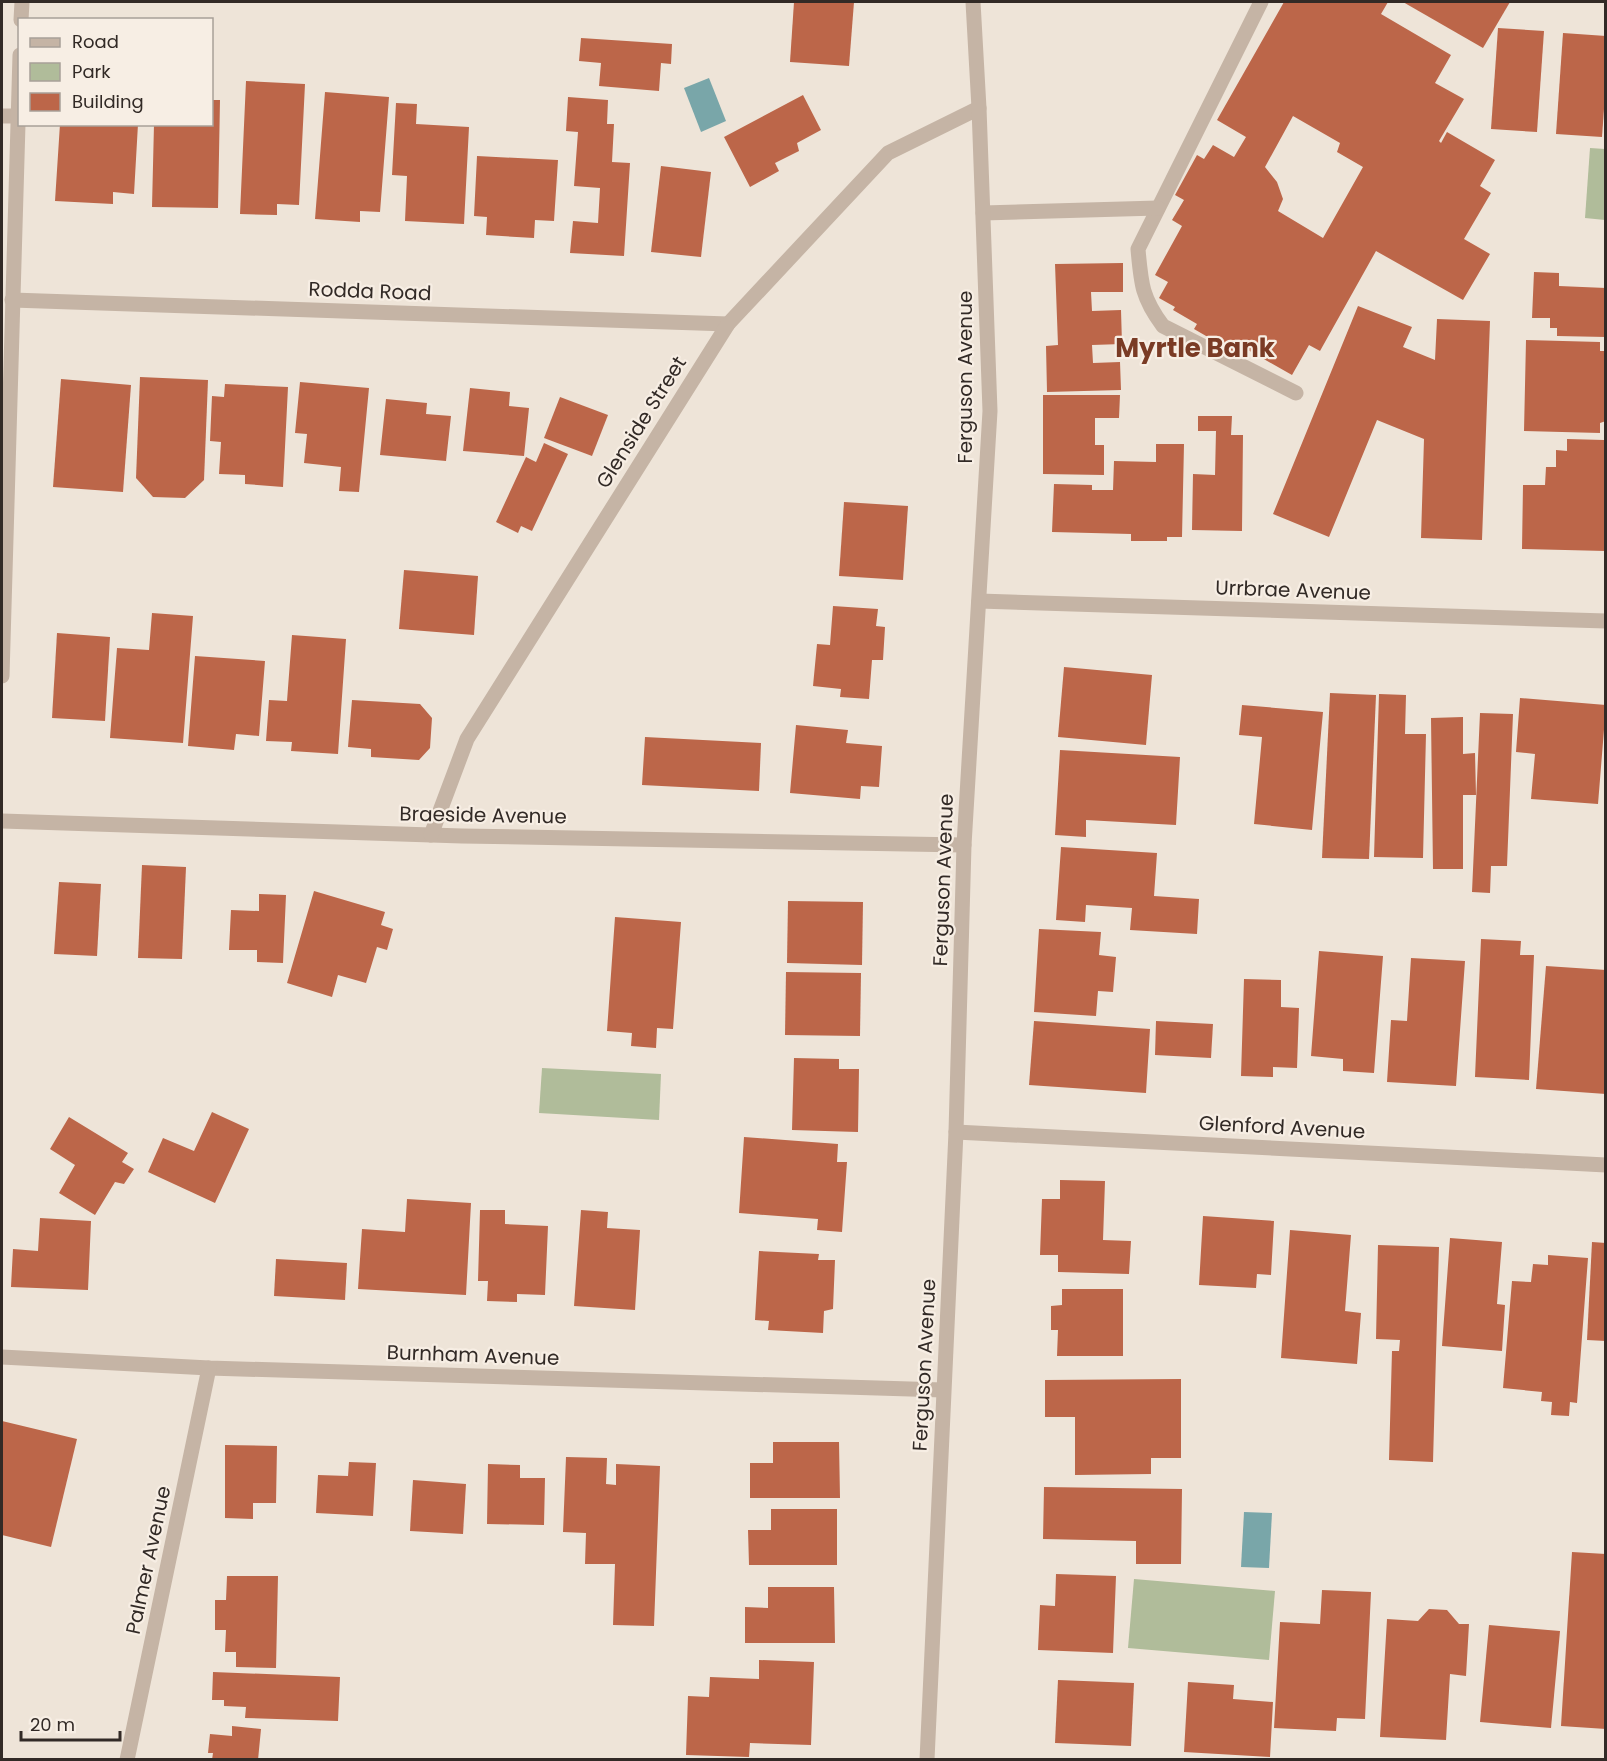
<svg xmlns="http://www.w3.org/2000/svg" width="1607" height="1761" font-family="Poppins,sans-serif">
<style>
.green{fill:#b0bc9a}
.water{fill:#79a6a9}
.building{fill:#bc6649;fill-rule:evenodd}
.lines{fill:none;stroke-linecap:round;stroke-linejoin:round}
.service{stroke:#c5b4a5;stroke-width:15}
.minor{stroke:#c5b4a5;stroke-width:15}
.labels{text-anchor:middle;stroke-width:4.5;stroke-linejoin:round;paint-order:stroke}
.street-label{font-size:20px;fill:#322a26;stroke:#f7eee4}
.district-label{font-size:26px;font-weight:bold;fill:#7a3b25;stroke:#f7eee4}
</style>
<rect width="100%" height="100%" fill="#eee4d8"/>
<!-- green -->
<g class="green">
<path d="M1590,148L1605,149V220L1585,218Z"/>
<path d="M542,1068L661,1074L659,1120L539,1113Z"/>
<path d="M1134,1579L1275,1591L1269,1660L1128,1648Z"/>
</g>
<!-- water -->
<g class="water">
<path d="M709,78L726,121L701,132L684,88Z"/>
<path d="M1244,1512L1272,1513L1269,1568L1241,1567Z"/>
</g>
<!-- building -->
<g class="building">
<path d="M794,2H854L849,66L790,62Z"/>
<path d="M1284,2H1388L1381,14L1451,55L1435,83L1464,99L1439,141L1441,143L1447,132L1495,160L1480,186L1491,193L1464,239L1490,254L1463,300L1376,251L1320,351L1309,345L1292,375L1248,350L1244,358L1194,329L1197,324L1173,310L1175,307L1159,298L1168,282L1155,275L1182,226L1172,220L1184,200L1175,195L1197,155L1204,159L1213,145L1234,157L1246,137L1217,120ZM1293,116L1340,143L1337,152L1363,167L1323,238L1278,211L1283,199L1277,182L1265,167Z"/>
<path d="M1403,2H1510L1483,48Z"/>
<path d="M1498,28L1544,31L1537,132L1491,129Z"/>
<path d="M1563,33L1606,36V81L1602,137L1556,134Z"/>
<path d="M581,38L672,44L671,64L661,63L659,91L599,86L601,63L579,61Z"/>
<path d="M246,81L305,84L299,205L277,204V215L240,214Z"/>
<path d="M325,92L389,97L380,212L360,211V222L315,219Z"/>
<path d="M803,95L821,130L797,143L799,151L775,163L779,171L750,187L724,137Z"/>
<path d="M568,97L608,100L607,124H614L612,162L630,163L624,256L570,253L573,221L598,223L600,188L574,186L578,132L566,131Z"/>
<path d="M212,100H220L218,208L152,207L154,124H212Z"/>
<path d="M396,103L417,104L416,124L469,127L464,224L405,221L407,176L392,175Z"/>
<path d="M60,124H138L134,194L113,192V204L55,201Z"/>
<path d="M477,156L558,160L554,221L535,220L534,238L486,235L487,217L474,216Z"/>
<path d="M661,166L711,172L701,257L651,252Z"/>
<path d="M1123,263V292H1091L1092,311L1121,310L1122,344L1092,345L1093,363L1120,362L1121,390L1047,392L1046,346L1058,345L1055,264Z"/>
<path d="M1534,272L1559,273V286L1606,288V337L1557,336V328H1550V318H1532Z"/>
<path d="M1358,306L1412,327L1403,347L1435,360L1437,319L1490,321L1482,540L1421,538L1424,439L1377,420L1329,537L1273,514Z"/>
<path d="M1526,340L1600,342V351H1606V421L1600,423V433L1524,431Z"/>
<path d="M140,377L208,380L204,480L185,498L153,497L136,478Z"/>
<path d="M61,379L131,385L123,492L53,487Z"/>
<path d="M300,382L369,388L359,492L339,491L341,467L304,463L307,434L295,433Z"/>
<path d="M225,384L288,387L283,487L245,484V475L219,474L221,442L210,441L212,396L224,397Z"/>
<path d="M470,388L510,392L509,406L529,408L524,456L463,451Z"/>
<path d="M1043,395H1120L1119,418H1095V445H1104V475L1043,474Z"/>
<path d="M560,397L608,415L592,456L544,438Z"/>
<path d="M386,399L427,403L426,414L451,416L446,461L380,455Z"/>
<path d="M1198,416H1232L1231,435H1243L1242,531L1192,530L1193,474L1215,475L1216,431H1198Z"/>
<path d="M1567,439L1604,440L1606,551L1522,549L1523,485H1545L1546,467H1556V450L1567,451Z"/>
<path d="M544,443L568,454L532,531L521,526L518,533L496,522L526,457L536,462Z"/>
<path d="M1156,444H1184L1182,537H1167V541H1131V534L1052,532L1054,484L1092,485V490H1113L1114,461L1156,462Z"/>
<path d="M844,502L908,506L903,580L839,576Z"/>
<path d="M404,570L478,576L474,635L399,629Z"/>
<path d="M833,606L878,609L876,626L885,627L883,660H872L869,699L840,697L841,689L813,686L817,644L830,645Z"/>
<path d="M152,613L193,616L183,743L110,738L117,648L149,650Z"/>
<path d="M57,633L110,637L105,721L52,718Z"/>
<path d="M292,635L346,639L338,754L291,751L292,742L266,741L269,700L287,701Z"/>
<path d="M195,656L265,661L259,736L236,734L234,750L188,746Z"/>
<path d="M1064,667L1152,675L1146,745L1058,737Z"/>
<path d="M1330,693L1376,695L1369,859L1322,858Z"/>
<path d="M1379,694L1406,695L1405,734H1426L1423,858L1374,857Z"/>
<path d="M1520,698L1606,705L1598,804L1531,799L1535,754L1516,752Z"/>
<path d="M352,700L420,704L432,718L430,748L419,760L371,757V749L348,747Z"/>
<path d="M1242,705L1323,712L1312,830L1254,824L1262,737L1239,735Z"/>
<path d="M1480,713L1513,714L1507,866H1491L1490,893L1472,892Z"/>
<path d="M1463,717V754L1475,753L1476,795H1463V869H1433L1431,718Z"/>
<path d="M796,725L848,730L846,743L882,746L879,787L861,786L860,799L790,793Z"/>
<path d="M645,737L761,743L759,791L642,785Z"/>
<path d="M1060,750L1180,757L1176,825L1086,820V837L1055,835Z"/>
<path d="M1061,847L1157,853L1154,896L1199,899L1197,934L1130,930L1132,908L1086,905L1085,922L1056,920Z"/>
<path d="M142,865L186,867L182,959L138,958Z"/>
<path d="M59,882L101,884L97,956L54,954Z"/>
<path d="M314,891L385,912L381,925L393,929L387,950L377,947L366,983L338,975L332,997L287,983Z"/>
<path d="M259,894L286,895L283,963L257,962V950H229L231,910L259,911Z"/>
<path d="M788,901L863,902L862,965L787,963Z"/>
<path d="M615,917L681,922L673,1029L657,1028L656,1048L631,1046L632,1033L607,1031Z"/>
<path d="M1039,929L1101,932L1099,955L1116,957L1113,992L1098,991L1096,1016L1034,1012Z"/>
<path d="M1481,939L1521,941L1520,955H1534L1529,1080L1475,1077Z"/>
<path d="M1319,951L1383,956L1374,1073L1343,1071V1059L1311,1056Z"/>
<path d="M1411,958L1465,961L1456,1086L1387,1082L1391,1020L1407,1021Z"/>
<path d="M1546,966L1606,970V1094L1536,1089Z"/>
<path d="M786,972L861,973L860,1036L785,1035Z"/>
<path d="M1244,979L1281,980V1007L1299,1008L1297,1068L1273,1067V1077L1241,1076Z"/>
<path d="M1034,1021L1150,1029L1146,1093L1029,1085Z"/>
<path d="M1156,1021L1213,1024L1211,1058L1155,1055Z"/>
<path d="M794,1058L839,1059V1069H859L858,1132L792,1130Z"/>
<path d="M212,1112L249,1129L215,1203L148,1172L163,1138L194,1151Z"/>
<path d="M69,1117L128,1153L122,1162L134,1169L124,1184L115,1182L95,1215L59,1193L75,1165L50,1149Z"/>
<path d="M744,1137L838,1144L837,1162H847L842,1232L817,1230L818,1219L739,1213Z"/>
<path d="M1060,1180L1105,1181L1103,1240L1131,1241L1129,1274L1058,1272V1255H1040L1042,1199H1060Z"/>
<path d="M407,1199L471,1203L466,1295L358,1289L362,1229L405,1232Z"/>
<path d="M480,1210H505V1224L548,1226L545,1295L517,1294V1302L487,1301L488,1281H478Z"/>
<path d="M581,1210L608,1212L607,1228L640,1230L635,1310L574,1306Z"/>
<path d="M1203,1216L1274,1221L1271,1275L1257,1274L1256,1288L1199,1285Z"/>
<path d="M40,1218L91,1221L88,1290L11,1287L13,1249L38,1251Z"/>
<path d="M1290,1230L1351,1235L1345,1311L1361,1313L1357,1364L1281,1358Z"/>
<path d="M1450,1238L1502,1242L1497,1304L1505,1305L1502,1351L1442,1346Z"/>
<path d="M1592,1242L1606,1243V1341L1587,1340Z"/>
<path d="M1378,1245L1439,1247L1433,1462L1389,1460L1392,1351H1399L1400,1340L1376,1339Z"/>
<path d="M759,1251L819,1254L818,1260H835L833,1309L824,1311L823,1333L768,1330L769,1321L755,1320Z"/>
<path d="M1548,1255L1588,1258L1577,1403L1570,1402L1569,1416L1551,1415L1552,1402L1541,1401L1542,1392L1503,1388L1512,1281L1531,1282L1533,1264L1548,1265Z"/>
<path d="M276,1259L347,1263L345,1300L274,1296Z"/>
<path d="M1062,1289H1123V1356H1057L1058,1330H1051V1306L1062,1305Z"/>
<path d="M1181,1379V1458H1151V1474L1075,1475V1417H1045V1380Z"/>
<path d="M2,1421L77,1439L51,1547L2,1535Z"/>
<path d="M773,1442H839L840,1498H750V1463H773Z"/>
<path d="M225,1445L277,1446L276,1503H253V1519L225,1518Z"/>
<path d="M566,1457L607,1458L606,1484L616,1485V1464L660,1466L654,1626L613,1625L615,1564H585L586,1533L563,1532Z"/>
<path d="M349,1462L376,1463L373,1516L316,1513L318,1475L348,1476Z"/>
<path d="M488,1464L520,1465V1478H545L544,1525L487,1524Z"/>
<path d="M413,1480L466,1484L463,1534L410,1531Z"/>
<path d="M1044,1487L1182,1489L1181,1564H1136V1541L1043,1539Z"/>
<path d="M771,1509H837V1565H749L748,1530H771Z"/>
<path d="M1572,1552L1606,1554V1729L1561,1726Z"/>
<path d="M1056,1574L1116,1576L1113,1653L1038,1650L1040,1605L1055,1606Z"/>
<path d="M227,1576H278L276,1668L236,1667V1652H225L226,1630H215V1600H226Z"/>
<path d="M768,1587H834L835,1643H745V1607L768,1608Z"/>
<path d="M1322,1590L1371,1592L1365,1719L1337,1718L1336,1731L1274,1728L1280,1622L1320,1624Z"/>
<path d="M1429,1609L1447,1610L1459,1624H1469L1466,1676L1450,1674L1446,1740L1380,1737L1387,1619L1418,1621Z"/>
<path d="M1489,1625L1560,1631L1551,1728L1480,1722Z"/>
<path d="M759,1660L814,1662L811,1745L750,1743L749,1757L686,1755L688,1696L709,1697L710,1677L759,1679Z"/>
<path d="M213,1672L340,1677L338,1721L245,1718L246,1707L224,1706V1700H212Z"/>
<path d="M1058,1680L1134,1683L1131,1746L1055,1743Z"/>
<path d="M1188,1682L1234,1685L1233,1699L1273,1702L1270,1757L1184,1752Z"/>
<path d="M232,1726L261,1729L258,1760H212L213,1753H208L210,1734L232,1736Z"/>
</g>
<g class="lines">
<!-- service -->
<g class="service">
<path d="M1261,2L1138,249C1141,284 1142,298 1163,326L1296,393"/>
<path d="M983,213L1158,208"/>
</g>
<!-- minor -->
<g class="minor">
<path d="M21,20L22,2"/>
<path d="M2,116H17"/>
<path d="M12,300L728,324"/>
<path d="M979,601L1606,621"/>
<path d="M2,676L20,55"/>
<path d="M2,821L462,836L964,845"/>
<path d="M431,835L467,739L728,324L888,153L979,108"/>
<path d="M956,1132L1606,1165"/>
<path d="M2,1357L209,1368L943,1390"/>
<path d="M127,1760L209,1368"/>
<path d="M927,1760L956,1132L964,845L990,411L979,108L973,2"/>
</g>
</g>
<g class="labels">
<!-- street labels -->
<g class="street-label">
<text transform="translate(370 291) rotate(2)" y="7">Rodda Road</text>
<text transform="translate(965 377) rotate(-90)" y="7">Ferguson Avenue</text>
<text transform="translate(641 422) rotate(-58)" y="7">Glenside Street</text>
<text transform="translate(1293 590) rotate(2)" y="7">Urrbrae Avenue</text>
<text transform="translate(483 815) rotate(1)" y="7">Braeside Avenue</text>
<text transform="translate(943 880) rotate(-88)" y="7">Ferguson Avenue</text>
<text transform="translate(1282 1127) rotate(3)" y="7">Glenford Avenue</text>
<text transform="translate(473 1355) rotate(2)" y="7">Burnham Avenue</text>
<text transform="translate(924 1365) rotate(-87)" y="7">Ferguson Avenue</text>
<text transform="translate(148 1560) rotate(-78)" y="7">Palmer Avenue</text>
</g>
<!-- district labels -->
<g class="district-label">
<text x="1195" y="357">Myrtle Bank</text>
</g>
</g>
<!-- border -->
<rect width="1607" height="1761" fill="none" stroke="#322a26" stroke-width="6"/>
<!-- legend -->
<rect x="18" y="18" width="195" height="108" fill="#f7eee4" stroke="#a8a098" stroke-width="1.5"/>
<rect x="30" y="38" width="30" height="9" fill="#c5b4a5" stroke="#a8a098" stroke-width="1.5"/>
<text x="72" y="48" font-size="18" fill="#322a26">Road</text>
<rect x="30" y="63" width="30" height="18" fill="#b0bc9a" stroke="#a8a098" stroke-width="1.5"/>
<text x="72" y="78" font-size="18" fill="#322a26">Park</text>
<rect x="30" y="93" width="30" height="18" fill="#bc6649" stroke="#a8a098" stroke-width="1.5"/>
<text x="72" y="108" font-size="18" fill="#322a26">Building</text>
<!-- scale -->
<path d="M21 1731v9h99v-9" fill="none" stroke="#322a26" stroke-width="3"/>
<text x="30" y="1731" font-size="18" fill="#322a26" stroke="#f7eee4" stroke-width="4.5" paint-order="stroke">20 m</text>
</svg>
